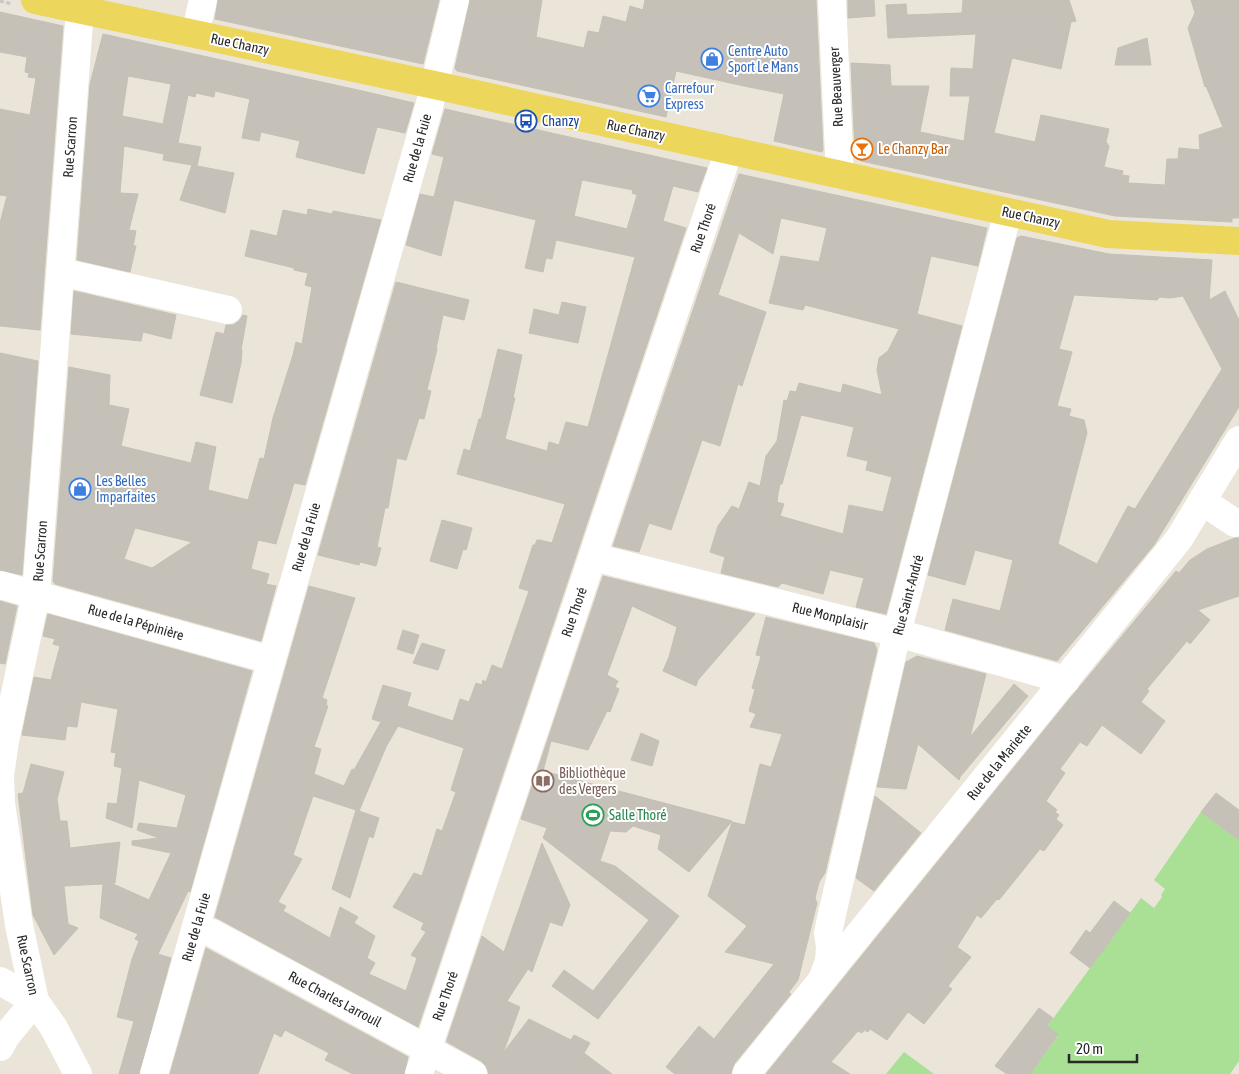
<svg xmlns="http://www.w3.org/2000/svg" width="1239" height="1074" font-family="'Asap Condensed',sans-serif">
<style>
.green{fill:#a9e096}
.building{fill:#c5c1b9;stroke:#c5c0b3;fill-rule:evenodd}
.lines{fill:none;stroke-linecap:round;stroke-linejoin:round}
.path{stroke:#c7c7c7;stroke-width:3;stroke-dasharray:4 2.5;stroke-linecap:butt}
.minor{stroke:#fff;stroke-width:28}
.major{stroke:#ecd65c;stroke-width:28}
.labels{text-anchor:middle;stroke-width:4;stroke-linejoin:round;paint-order:stroke}
.street-label{font-size:14px;fill:#282828;stroke:#fff}
.shop-label{font-size:14px;fill:#366cbe;stroke:#fff;text-anchor:start}
.transit-label{font-size:14px;fill:#164399;stroke:#fff;text-anchor:start}
.food-label{font-size:14px;fill:#c56008;stroke:#fff;text-anchor:start}
.education-label{font-size:14px;fill:#785e54;stroke:#fff;text-anchor:start}
.leisure-label{font-size:14px;fill:#27864d;stroke:#fff;text-anchor:start}
</style>
<rect width="100%" height="100%" fill="#eae4d9"/>
<!-- green -->
<g class="green">
<path d="M1201,812L1239,840V1061L1230,1074H1030L1058,1036L1047,1027L1130,913L1141,898L1154,908L1162,897L1161,895L1165,889L1154,880Z"/>
<path d="M904,1052L934,1074H886Z"/>
</g>
<!-- building -->
<g class="building">
<path d="M218,0H439L423,64L215,19Z"/>
<path d="M470,0H542L536,37L584,48L588,31L599,33L603,16L626,22L630,6L643,10L645,0H816L823,150L822,152L774,141L784,94L744,86L676,71L666,117L457,71L455,68Z"/>
<path d="M848,0H874L875,16L848,18Z"/>
<path d="M963,0H1069L1076,21L1071,22L1061,69L1012,58L994,133L1035,142L1041,115L1109,129L1106,142L1109,146L1104,167L1123,171L1122,175L1129,176L1128,183L1165,185L1167,159H1178L1179,148L1200,150L1199,135L1223,127L1206,86L1205,87L1188,28L1195,13L1191,0H1239V218H1232V222L1115,216L861,161L855,152L851,63L890,65L891,86H929L920,132L964,141L970,96H950L951,68L973,69L976,34L888,38L886,5L906,4L907,15L962,13Z"/>
<path d="M0,12L63,26L40,330L0,326V223L7,196L0,195V109L30,115L36,78L28,77L29,73L25,72L27,57L0,52Z"/>
<path d="M103,34L358,90L414,103L405,133L377,127L364,174L296,157L300,141L261,132L259,141L242,138L250,99L215,91L214,97L196,93L195,97L188,95L178,143L201,147L197,166L234,173L225,213L180,200L192,165L163,160L164,154L124,146L120,193L138,194L129,230L136,231L133,246H136L130,272L77,260L90,84ZM128,76L171,84L163,124L122,116Z"/>
<path d="M1147,38L1151,65H1115L1118,48Z"/>
<path d="M445,109L707,168L698,192L673,186L663,221L686,228L418,1027L215,917L309,586L355,598L322,698L327,700L326,705L328,706L314,747L321,749L314,774L344,786L352,769L354,770L381,722L372,719L383,685L411,693L407,706L453,721L460,699L469,702L476,683L482,685L483,680L486,682L492,665L502,669L529,591L519,588L533,545H535L537,540H540L552,543L565,504L457,474L464,449L470,451L479,419H481L498,349L522,355L513,398H515L505,439L547,451L549,442L559,445L566,422L588,427L635,257L556,240L552,259L546,258L543,272L525,268L536,220L454,200L441,256L406,245L420,194L434,197L444,157L432,154ZM582,180L633,190L632,193L637,195L627,229L574,216ZM398,726L464,748L451,790L456,792L442,831L437,829L422,876L414,873L393,907L424,923L421,929L426,932L411,955L417,958L406,991L369,974L375,963L367,958L375,936L354,923L358,917L340,907L330,938L283,911L286,906L278,902L302,859L293,855L313,796L356,810L332,889L350,898L369,836L373,838L379,818L359,811L386,747Z"/>
<path d="M739,174L987,228L978,266L931,256L917,314L962,326L886,614L856,607L864,578L830,570L823,594L782,583L778,587L721,573L725,557L710,552L718,526L732,506L739,509L749,482L760,486L766,456L777,441L784,400L787,401L790,391L796,392L799,383L841,393L843,384L882,395L877,370L879,358L888,351L899,329L805,305L803,310L769,303L781,256L819,262L827,228L781,218L773,254L739,233L718,295L766,312L742,386L738,384L720,446L702,440L671,530L649,523L639,552L613,546ZM801,415L854,427L847,456L868,461L866,470L892,477L883,512L849,505L843,534L780,516L784,504L777,502L778,494L780,484H782Z"/>
<path d="M308,209L332,214L333,211L381,220L305,485L294,483L276,544L258,540L251,569L269,574L266,584L276,586L261,641L55,584L53,581L69,367L110,375L109,405L129,409L121,446L191,463L196,442L216,447L208,490L248,500L260,458L264,459L273,418L293,355L296,342L302,344L312,287L305,285L308,273L294,270V268L245,256L251,230L277,236L283,210L307,215ZM135,528L192,542L152,568L124,559Z"/>
<path d="M1021,236L1109,254L1212,260L1209,300L1225,291L1239,320V407L1154,545L1057,661L945,630L953,599L1000,611L1013,560L975,550L965,585L928,575L1017,238ZM1074,295L1157,300L1160,297L1170,298L1183,296L1222,369L1135,509L1128,506L1097,564L1058,544L1087,433L1084,420L1069,416L1071,409L1057,406L1072,352L1059,349Z"/>
<path d="M396,282L469,300L464,320L443,315L436,349H437L427,390L431,391L424,419L419,418L406,460L397,458L388,508H385L377,547L381,548L376,566L360,562L359,565L318,555Z"/>
<path d="M74,291L176,315L171,339L143,332L141,341L71,334Z"/>
<path d="M562,302L586,307L578,343L529,333L534,309L559,315Z"/>
<path d="M243,315L247,316L241,350H242L241,363L232,403L200,395L216,332L224,334L226,325H233L239,321Z"/>
<path d="M0,353L38,361L22,575L0,570Z"/>
<path d="M442,520L472,528L466,550L463,549L457,569L430,561Z"/>
<path d="M1235,538H1239V596L1198,610L1210,620L1190,644L1187,641L1147,689L1149,691L1141,702L1165,721L1141,754L1102,725L1087,746L1080,742L1060,769L1065,773L1046,801L1057,810L1055,812L1059,815L1056,819L1063,825L1044,851L1040,849L999,900L997,899L981,918L977,915L957,947L971,957L948,986L952,989L924,1024L908,1012L887,1040L870,1029L868,1032L864,1030L862,1033L858,1031L831,1062L850,1074H766L1067,702L1176,571L1179,573L1190,560L1207,549Z"/>
<path d="M603,576L755,614L698,680L696,686L663,671L669,657L677,627L632,606L607,675L618,681L615,687L619,689L610,712L607,711L588,750L551,741L543,771L732,821L689,872L658,849L661,835L633,826L626,832L610,831L600,861L615,866L679,916L598,1019L552,986L564,970L593,991L649,920L543,838L547,828L521,819Z"/>
<path d="M0,601L17,606L5,664L0,663Z"/>
<path d="M48,614L252,671L190,892L188,891L158,954L171,958L139,1074H119L134,1021L117,1017L132,959L139,941L135,939L138,934L100,918L103,884L64,886L68,924L78,928L54,955L33,915L18,794L23,793L31,764L64,772L57,799L60,821H67L70,848L120,842L115,883H111L149,900L171,853L132,845V841L159,838L137,830L139,823L177,828L186,795L139,780L132,828L106,818L108,803L117,804L122,768L114,766L116,753L111,752L118,709L81,702L77,727L67,726L65,740L22,735L34,677L51,680L60,646L53,644L55,639L43,636Z"/>
<path d="M766,617L874,643L877,650L825,873L819,882L815,898L817,903L798,980L789,992L791,994L734,1064L731,1074H675L666,1067L699,1026L714,1039L774,964L725,952L747,926L708,896L732,822L745,825L760,764L771,767L782,734L750,727L756,714L749,711L755,689L752,688L761,656L756,655Z"/>
<path d="M403,630L419,635L413,654L397,649Z"/>
<path d="M422,643L445,650L438,670L413,663Z"/>
<path d="M917,656L986,674L970,737L1014,684L1028,696L960,777L959,780L918,744L906,789L877,787L906,662Z"/>
<path d="M641,733L659,741L652,766L631,760Z"/>
<path d="M1216,793L1239,810V840L1201,812Z"/>
<path d="M875,796L921,833L874,891L856,878Z"/>
<path d="M542,843L570,905L562,926L550,922L532,972L528,969L507,1001L520,1007L503,1053L529,1019L571,1040L574,1035L590,1043L584,1053L612,1074H489L486,1066L481,1061L447,1042V1040L482,936L504,952Z"/>
<path d="M1114,901L1130,913L1090,968L1070,953L1086,930L1090,933Z"/>
<path d="M206,948L408,1057L404,1074H353L325,1060L329,1053L285,1030L281,1037L274,1033L258,1074H170Z"/>
<path d="M1039,1008L1053,1018L1047,1026L1058,1035L1030,1074H1007L995,1066Z"/>
</g>
<g class="lines">
<!-- path -->
<path class="path" d="M0,1L12,4"/>
<!-- minor -->
<g class="minor">
<path d="M832,0L840,175"/>
<path d="M195,34L203,0"/>
<path d="M61,272L228,310"/>
<path d="M1202,501L1235,523L1239,522"/>
<path d="M593,557L897,633L1066,680"/>
<path d="M0,585L271,660"/>
<path d="M196,927L212,933L473,1074"/>
<path d="M823,977L829,961L830,947L828,933L832,914L897,633L1008,212"/>
<path d="M0,981L35,1001"/>
<path d="M0,1047L6,1036L35,1001"/>
<path d="M78,1074L54,1028L35,1001L19,925L1,803L0,776L5,741L36,594L80,10"/>
<path d="M154,1074L429,107L455,0"/>
<path d="M419,1074L729,150"/>
<path d="M746,1074L1179,539L1239,440"/>
</g>
<!-- major -->
<path class="major" d="M35,0L439,86L1108,234L1239,241"/>
</g>
<!-- icons -->
<defs>
<g id="shop-ring" transform="scale(1.125)"><circle r="9.5" fill="#fff" stroke="#3f7fe0" stroke-width="1.5"/><path d="M-5-2.5h2.3a2.7 3.5 0 0 1 5.4 0H5L5.5 6h-11ZM-1.5-2.5h3a1.5 2.3 0 0 0-3 0Z" fill="#3f7fe0"/></g>
<g id="supermarket-ring" transform="scale(1.125)"><circle r="9.5" fill="#fff" stroke="#3f7fe0" stroke-width="1.5"/><path d="M-6-5.5h2.5l.6 2H6L4.5 2H-2.5L-4.4-4H-6ZM-1.5 3.2a1.3 1.3 0 1 0 .1 0ZM3 3.2a1.3 1.3 0 1 0 .1 0Z" fill="#3f7fe0"/></g>
<g id="bus-ring" transform="scale(1.125)"><circle r="9.5" fill="#fff" stroke="#1a4fb4" stroke-width="1.5"/><path d="M-5-6H5V4H4V6H2V4H-2V6H-4V4H-5ZM-3.5-4V0h7V-4ZM-3.5 1.2v1.5H-2V1.2ZM2 1.2v1.5H3.5V1.2Z" fill="#1a4fb4"/></g>
<g id="bar-ring" transform="scale(1.125)"><circle r="9.5" fill="#fff" stroke="#e8710a" stroke-width="1.5"/><path d="M-6-5H6L.8 .8V4.5H3.5V6h-7V4.5H-.8V.8Z" fill="#e8710a"/></g>
<g id="library-ring" transform="scale(1.125)"><circle r="9.5" fill="#fff" stroke="#8d6e63" stroke-width="1.5"/><path d="M-6-4Q-3-5.5-.7-3.5V5Q-3 3-6 4ZM6-4Q3-5.5 .7-3.5V5Q3 3 6 4Z" fill="#8d6e63"/></g>
<g id="stadium-ring" transform="scale(1.125)"><circle r="9.5" fill="#fff" stroke="#2e9e5b" stroke-width="1.5"/><path d="M0-5a6.5 5 0 1 0 0 10a6.5 5 0 1 0 0-10ZM-3.5-1.8h7v3.6h-7Z" fill="#2e9e5b"/></g>
</defs>
<g fill-rule="evenodd">
<use href="#shop-ring" x="712" y="59"/>
<use href="#supermarket-ring" x="649" y="96"/>
<use href="#bus-ring" x="526" y="121"/>
<use href="#bar-ring" x="862" y="149"/>
<use href="#shop-ring" x="80" y="489"/>
<use href="#library-ring" x="543" y="781"/>
<use href="#stadium-ring" x="593" y="815"/>
</g>
<g class="labels">
<!-- street labels -->
<g class="street-label">
<text transform="translate(240 44) rotate(12)" y="5">Rue Chanzy</text>
<text transform="translate(836 87) rotate(-93)" y="5">Rue Beauverger</text>
<text transform="translate(636 130) rotate(12)" y="5">Rue Chanzy</text>
<text transform="translate(70 147) rotate(-86)" y="5">Rue Scarron</text>
<text transform="translate(417 148) rotate(-74)" y="5">Rue de la Fuie</text>
<text transform="translate(1031 217) rotate(12)" y="5">Rue Chanzy</text>
<text transform="translate(703 228) rotate(-71)" y="5">Rue Thoré</text>
<text transform="translate(306 537) rotate(-74)" y="5">Rue de la Fuie</text>
<text transform="translate(40 551) rotate(-86)" y="5">Rue Scarron</text>
<text transform="translate(908 595) rotate(-75)" y="5">Rue Saint-André</text>
<text transform="translate(574 612) rotate(-71)" y="5">Rue Thoré</text>
<text transform="translate(830 616) rotate(14)" y="5">Rue Monplaisir</text>
<text transform="translate(136 622) rotate(16)" y="5">Rue de la Pépinière</text>
<text transform="translate(999 762) rotate(-51)" y="5">Rue de la Mariette</text>
<text transform="translate(196 927) rotate(-74)" y="5">Rue de la Fuie</text>
<text transform="translate(28 965) rotate(78)" y="5">Rue Scarron</text>
<text transform="translate(445 996) rotate(-71)" y="5">Rue Thoré</text>
<text transform="translate(335 999) rotate(28)" y="5">Rue Charles Larrouil</text>
</g>
<!-- shop labels -->
<g class="shop-label">
<text x="728" y="56">Centre Auto<tspan x="728" dy="16">Sport Le Mans</tspan></text>
<text x="665" y="93">Carrefour<tspan x="665" dy="16">Express</tspan></text>
<text x="96" y="486">Les Belles<tspan x="96" dy="16">Imparfaites</tspan></text>
</g>
<!-- transit labels -->
<g class="transit-label">
<text x="542" y="126">Chanzy</text>
</g>
<!-- food labels -->
<g class="food-label">
<text x="878" y="154">Le Chanzy Bar</text>
</g>
<!-- education labels -->
<g class="education-label">
<text x="559" y="778">Bibliothèque<tspan x="559" dy="16">des Vergers</tspan></text>
</g>
<!-- leisure labels -->
<g class="leisure-label">
<text x="609" y="820">Salle Thoré</text>
</g>
</g>
<!-- scale -->
<path d="M1069 1054v8h68v-8" fill="none" stroke="#282828" stroke-width="2.5"/>
<text x="1076" y="1054" font-size="15" fill="#282828" stroke="#ffffff" stroke-width="4" paint-order="stroke">20 m</text>
</svg>
